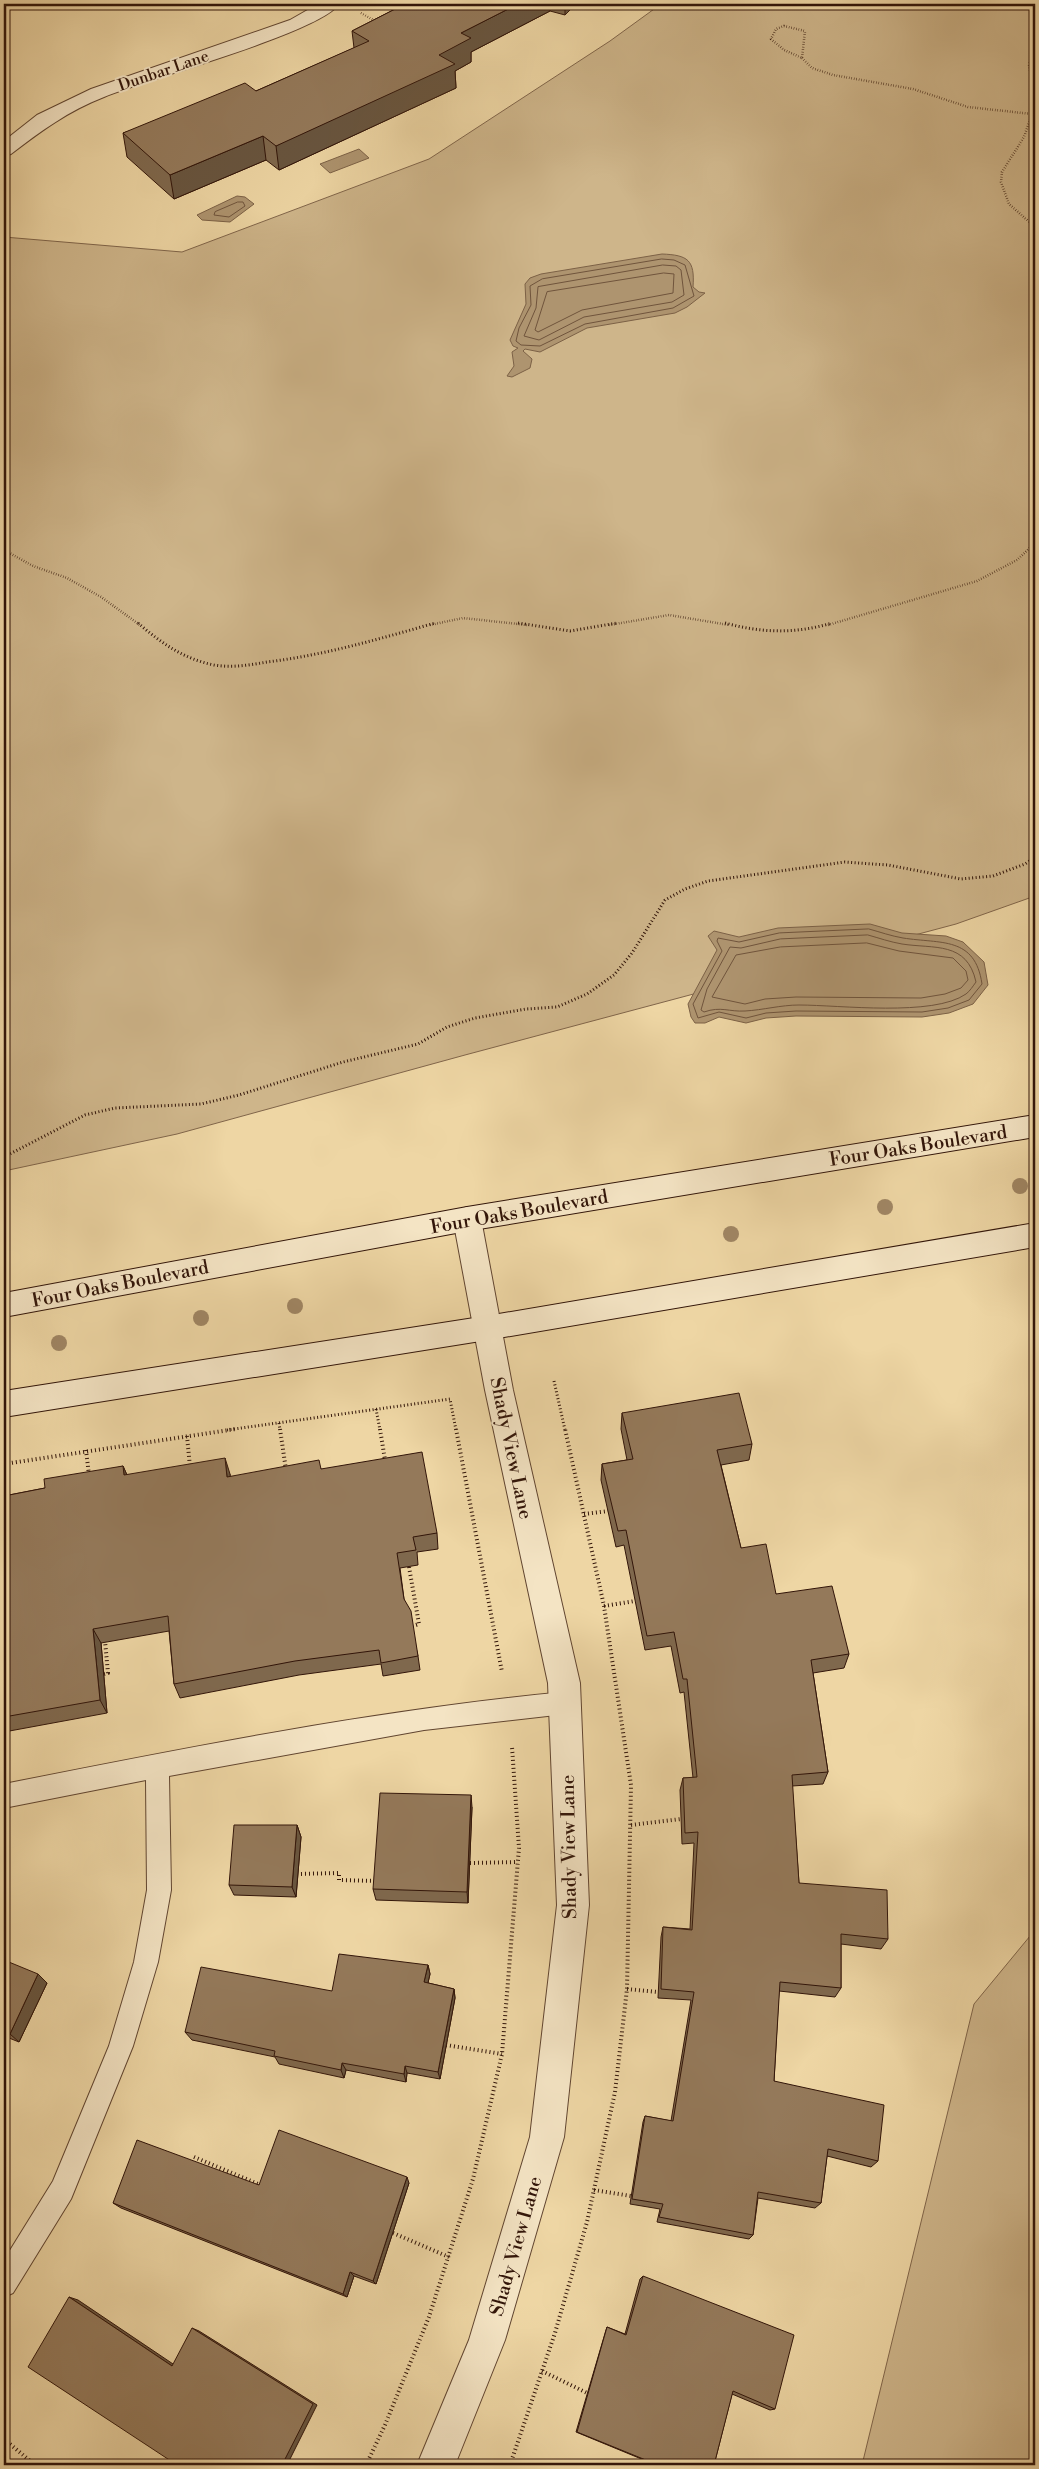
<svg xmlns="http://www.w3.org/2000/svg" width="1039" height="2469" font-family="'Libre Bodoni',serif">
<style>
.green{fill:#ceb58a;stroke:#80654a}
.water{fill:#ae946f;stroke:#7c6146}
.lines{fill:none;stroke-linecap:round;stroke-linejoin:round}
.shore{stroke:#70543c;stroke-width:1}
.lane-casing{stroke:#614530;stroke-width:2}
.street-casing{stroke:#614530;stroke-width:2}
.secondary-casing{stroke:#321509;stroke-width:2}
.path-far2{stroke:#321509;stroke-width:2.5;stroke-dasharray:0.5 2;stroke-linecap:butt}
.path-far1{stroke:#321509;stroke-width:3;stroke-dasharray:1 2.5;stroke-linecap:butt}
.path{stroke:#321509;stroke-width:4;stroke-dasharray:1 3;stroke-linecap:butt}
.lane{fill:#f4e4c4;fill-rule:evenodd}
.street{fill:#f4e4c4;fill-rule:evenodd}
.secondary{fill:#f4e4c4;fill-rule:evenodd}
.tree{fill:#a08664}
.wall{fill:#7f684d;stroke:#321509}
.shaded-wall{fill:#68553f;stroke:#321509}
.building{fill:#94795a;stroke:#321509}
.labels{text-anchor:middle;stroke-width:4;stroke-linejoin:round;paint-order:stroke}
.far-street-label{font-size:16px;fill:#321509;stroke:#f4e4c4}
.street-label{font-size:19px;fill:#321509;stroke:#f4e4c4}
</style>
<rect width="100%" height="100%" fill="#eed6a4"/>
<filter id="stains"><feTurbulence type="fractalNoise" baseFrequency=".004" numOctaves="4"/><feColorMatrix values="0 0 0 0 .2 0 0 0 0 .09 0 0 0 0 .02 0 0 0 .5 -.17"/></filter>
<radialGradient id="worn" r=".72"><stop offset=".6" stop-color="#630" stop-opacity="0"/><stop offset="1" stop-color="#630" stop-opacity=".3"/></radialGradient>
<!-- green -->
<g class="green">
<path d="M661,4H1035V896L956,924L465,1055L177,1134L4,1171V237L182,252L429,159L610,41Z"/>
<path d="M1035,1930V2465H862L974,2004Z"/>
</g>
<!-- water -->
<g class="water">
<path d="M359,149L369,158L330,173L320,164Z"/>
<path d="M237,196L245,197L254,204L230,222L202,220L197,215Z"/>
<path d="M662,254C688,255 695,260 693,287L699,292L705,293L687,307L675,313L587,328L540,352L525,349L523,351L532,359L530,368L512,377L507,376L514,366L512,352L518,348L513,346L510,340L526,304L525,284L530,278L541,274Z"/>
<path d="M870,924L902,933L946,936L963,942L984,962L988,985L973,1004L949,1013L922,1017L796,1016L766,1018L746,1023L719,1017L705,1023H695L691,1017L688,1004L717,950L708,936L714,931L739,937L778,928Z"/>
</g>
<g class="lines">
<!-- shore -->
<g class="shore">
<path d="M238,202H243L245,206L229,217L214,215L215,212Z"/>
<path d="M662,259L674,260L685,265L694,296L673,308L585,324L540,346L521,345L516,341L519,328L531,305L530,286L542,279Z"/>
<path d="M663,265L676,266L681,270L684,295L672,302L584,317L539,340L524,336L536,308L538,287Z"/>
<path d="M664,273L674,274L673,293L582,310L538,332L535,330L547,292Z"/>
<path d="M869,929C880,932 891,936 903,938C941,944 975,936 982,984L969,1000L948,1008L922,1012L796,1011L766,1013L746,1018L719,1012L698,1018L693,1004L722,951L717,941L718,938L739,942L779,933Z"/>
<path d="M868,935C879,938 890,942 902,944C934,949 967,941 976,982C973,986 970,991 966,994C933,1017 840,1005 799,1005C781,1005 763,1010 745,1011C729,1012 721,1006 704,1012L701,1010L707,989L730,947L741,948L780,939Z"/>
<path d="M867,943L899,951L953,958L966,971L968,980L961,988L945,994L921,998L796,997L765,999L745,1004L712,997L736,955L780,947Z"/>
</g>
<!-- lane casing -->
<g class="lane-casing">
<path id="lane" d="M565,1692L573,1695L576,1703L573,1711L565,1714L424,1730L169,1776L171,1890L158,1962L133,2046L71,2199L13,2293L4,2297V2260L53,2181L109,2046L134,1962L147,1890L146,1780L4,1808V1784C190,1747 376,1710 565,1692Z"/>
</g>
<!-- street casing -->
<g class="street-casing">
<g id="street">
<path d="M318,4H339C319,33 146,79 104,97C68,111 41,131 11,154L4,156V141L37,115L91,89L290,20Z"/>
<path d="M467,1207L477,1211L481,1219L513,1390L580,1683L589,1905L564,2137L505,2340L455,2465H417L469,2340L530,2137L557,1905L548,1683L485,1390L453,1219L457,1211Z"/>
</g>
</g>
<!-- secondary casing -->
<g class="secondary-casing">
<g id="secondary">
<path d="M1035,1115V1137L467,1231L4,1317V1293L467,1207Z"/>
<path d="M1035,1223V1247L487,1340L4,1417V1391L487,1316Z"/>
</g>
</g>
<!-- path-far2 -->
<g class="path-far2">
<path d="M361,13L375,21"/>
<path d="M784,26L805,31L802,58L784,50L771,39L776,29Z"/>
<path d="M1035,46L1029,65L1035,98"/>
<path d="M802,58L812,68L833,75L913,89L968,107L1032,114"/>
<path d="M1035,105L1024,137L1002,172L1001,182L1009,204L1035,227"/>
<path d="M4,550L33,566L67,578L101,597L140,625"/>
<path d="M430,625L463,618L527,625"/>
<path d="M609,625L669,615L729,625"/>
<path d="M828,625L977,581L1017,560L1035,543"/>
</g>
<!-- path-far1 -->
<g class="path-far1">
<path d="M138,623C161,643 184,659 214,665C232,668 250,665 267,662C325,655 379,639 435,623"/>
<path d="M518,623L570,631L617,623"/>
<path d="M725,623C761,633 796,634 832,623"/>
<path d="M4,1157L85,1115L115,1108L201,1104L239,1095L343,1062L418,1044L447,1027L475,1018L526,1009L557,1007L587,994L614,975L632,953L665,900L685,889L708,881L845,862L888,865L961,879L993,876L1025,864L1035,857"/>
<path d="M554,1381L565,1430"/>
<path d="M376,1409L380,1430"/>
<path d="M279,1423L280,1430"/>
<path d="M227,1430L450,1399L456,1430"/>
</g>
<!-- path -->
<g class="path">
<path d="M280,1429L286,1470"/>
<path d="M380,1429L385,1460"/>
<path d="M456,1429L502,1672"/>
<path d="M187,1436L190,1467"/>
<path d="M86,1450L89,1475"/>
<path d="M4,1464L236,1429"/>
<path d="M584,1514L609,1511"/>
<path d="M409,1567L419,1624L413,1626"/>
<path d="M604,1606L635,1601"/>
<path d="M104,1674L108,1673L105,1641"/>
<path d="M631,1825L681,1819"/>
<path d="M470,1863L518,1862"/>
<path d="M297,1874L339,1873V1880L376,1881"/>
<path d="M627,1989L658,1992"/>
<path d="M446,2045L502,2054"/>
<path d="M194,2157L263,2186"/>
<path d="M594,2190L631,2196"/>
<path d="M393,2233L449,2257"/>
<path d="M542,2371L587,2393"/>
<path d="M4,2439L35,2465"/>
<path d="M366,2465L385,2425L429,2317L473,2179L502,2054L519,1848L512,1747"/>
<path d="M510,2465L555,2333L587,2222L615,2092L627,1989L631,1785L604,1606L565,1429"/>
</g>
<!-- lane -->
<use href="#lane" class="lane"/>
<!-- street -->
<use href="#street" class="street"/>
<!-- secondary -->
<use href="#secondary" class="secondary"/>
</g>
<!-- trees -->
<g class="tree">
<circle cx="1020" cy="1186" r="8"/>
<circle cx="885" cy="1207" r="8"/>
<circle cx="731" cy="1234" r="8"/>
<circle cx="295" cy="1306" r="8"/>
<circle cx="201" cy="1318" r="8"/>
<circle cx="59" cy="1343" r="8"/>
</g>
<!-- wall -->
<g class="wall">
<path d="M405,4H576L565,15L550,11L471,52V62L455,71L456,88L279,170L266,160L174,199L127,157L123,133L256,91L354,48L352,31Z"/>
<path d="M622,1413L752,1444L749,1460L721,1465L741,1548L776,1594L849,1654L844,1668L813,1673L828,1772L823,1784L792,1786L799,1883L888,1939L881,1949L841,1944V1988L835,1997L779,1991L774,2081L878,2161L871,2167L827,2156L821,2203L815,2208L758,2198L753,2235L749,2239L657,2222L660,2209L630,2204L643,2122L645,2116L671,2121L691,2000L658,1998L661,1937L663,1927L690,1929L694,1843L682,1844L680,1790L683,1778H693L684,1692L680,1693L671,1646L645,1650L624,1545L616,1547L601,1480L602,1464L627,1460L621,1429Z"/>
<path d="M123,1466L127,1475L230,1474V1477L321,1469L437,1533L438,1549L417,1552L418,1565L400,1568L404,1599L418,1656L420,1670L383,1676L381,1664L299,1675L180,1698L174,1684L169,1631L101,1643L107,1713L4,1732V1496L45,1488Z"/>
<path d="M472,1807L468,1903L376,1900L373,1889Z"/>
<path d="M297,1825L301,1837L296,1897L234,1895L229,1885Z"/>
<path d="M4,1960L47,1983L19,2042L4,2036Z"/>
<path d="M428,1965L430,1974L428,1983L454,1989L455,1998L440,2079L407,2073L406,2082L346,2070L344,2078L279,2064L275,2057L192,2040L185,2032Z"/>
<path d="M409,2183L376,2284L354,2276L347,2297L121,2208L113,2203L259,2185Z"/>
<path d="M643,2276L775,2409L770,2410L732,2394L714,2465H656L576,2432L606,2330L607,2327L625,2334L640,2279Z"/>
</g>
<!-- shaded-wall -->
<g class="shaded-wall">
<path d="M518,4H550V11L471,52V62L455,71L456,88L279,170L276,146L439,55L461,33Z"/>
<path d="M565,4H576L565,15Z"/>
<path d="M263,136L266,160L174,199L170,175Z"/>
<path d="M225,1458L230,1474L232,1493L227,1477Z"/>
<path d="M123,1466L130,1482L124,1475Z"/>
<path d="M93,1629L101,1643L107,1713L100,1700Z"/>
<path d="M471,1795L472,1807L468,1903L467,1892Z"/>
<path d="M297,1825L301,1837L296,1897L292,1887Z"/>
<path d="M428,1965L430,1974L426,1991L424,1982Z"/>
<path d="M38,1974L47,1983L19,2042L10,2034Z"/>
<path d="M454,1989L455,1998L440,2079L438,2072Z"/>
<path d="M342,2063L346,2070L344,2078L341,2070Z"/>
<path d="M405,2066L407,2073L406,2082L404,2074Z"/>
<path d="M407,2177L409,2183L376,2284L373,2281Z"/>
<path d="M350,2272L354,2276L347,2297L343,2294Z"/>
<path d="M69,2297L78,2300L179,2368L172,2366Z"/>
<path d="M192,2328L199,2331L317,2405L287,2465H282Z"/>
</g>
<!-- building -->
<g class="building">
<path d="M405,4H518L461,33L471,38L439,55L455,64L276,146L263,136L170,175L123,133L245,83L256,91L369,41L352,31Z"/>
<path d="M739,1393L752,1444L717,1450L741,1548L766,1544L776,1594L832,1586L849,1654L811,1660L828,1772L792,1775L799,1883L887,1890L888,1939L841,1934V1988L780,1982L774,2081L884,2105L878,2161L828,2149L821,2203L758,2192L753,2235L659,2217L663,2204L632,2199L645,2116L673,2121L694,1992L661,1989L663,1927L692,1930L698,1832L685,1833L683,1778L697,1777L687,1679H683L674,1632L647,1636L626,1530L618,1531L602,1464L633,1459L622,1413Z"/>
<path d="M422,1452L437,1533L413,1537L416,1550L397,1553L404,1599L411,1611L418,1656L381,1663L379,1650L295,1661L174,1684L168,1616L93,1629L100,1700L4,1717V1496L45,1488L44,1479L123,1466L124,1475L225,1458L227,1477L319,1460L321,1469Z"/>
<path d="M380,1793L471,1795L467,1892L373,1889Z"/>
<path d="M234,1825H297L292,1887L229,1885Z"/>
<path d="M339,1954L428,1965L424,1982L454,1989L438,2072L405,2066L404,2074L342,2063L341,2070L274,2056L275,2051L185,2032L201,1967L332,1991Z"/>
<path d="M4,1960L38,1974L10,2034L4,2032Z"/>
<path d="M279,2130L407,2177L373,2281L350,2272L343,2294L113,2203L137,2140L259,2185Z"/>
<path d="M643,2276L794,2335L775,2409L733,2391L714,2465H658L577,2432L607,2327L626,2335Z"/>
<path d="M69,2297L172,2366L192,2328L313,2404L282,2465H177L28,2367Z"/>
</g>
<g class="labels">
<!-- far-street labels -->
<g class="far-street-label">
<text transform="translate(163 70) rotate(-19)" y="6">Dunbar Lane</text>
</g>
<!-- street labels -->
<g class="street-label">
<text transform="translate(918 1145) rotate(-9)" y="7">Four Oaks Boulevard</text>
<text transform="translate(519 1211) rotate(-10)" y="7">Four Oaks Boulevard</text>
<text transform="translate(120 1283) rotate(-11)" y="7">Four Oaks Boulevard</text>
<text transform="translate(512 1448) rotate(78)" y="7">Shady View Lane</text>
<text transform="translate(568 1847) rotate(-91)" y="7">Shady View Lane</text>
<text transform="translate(515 2246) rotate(-74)" y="7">Shady View Lane</text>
</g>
</g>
<!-- margin -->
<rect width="1039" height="2469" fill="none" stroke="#eed6a4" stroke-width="20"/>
<rect x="5" y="5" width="1029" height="2459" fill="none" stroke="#321509" stroke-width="2.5"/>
<rect x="10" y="10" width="1019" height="2449" fill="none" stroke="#321509"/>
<rect width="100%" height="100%" filter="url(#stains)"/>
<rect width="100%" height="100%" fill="url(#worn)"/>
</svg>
